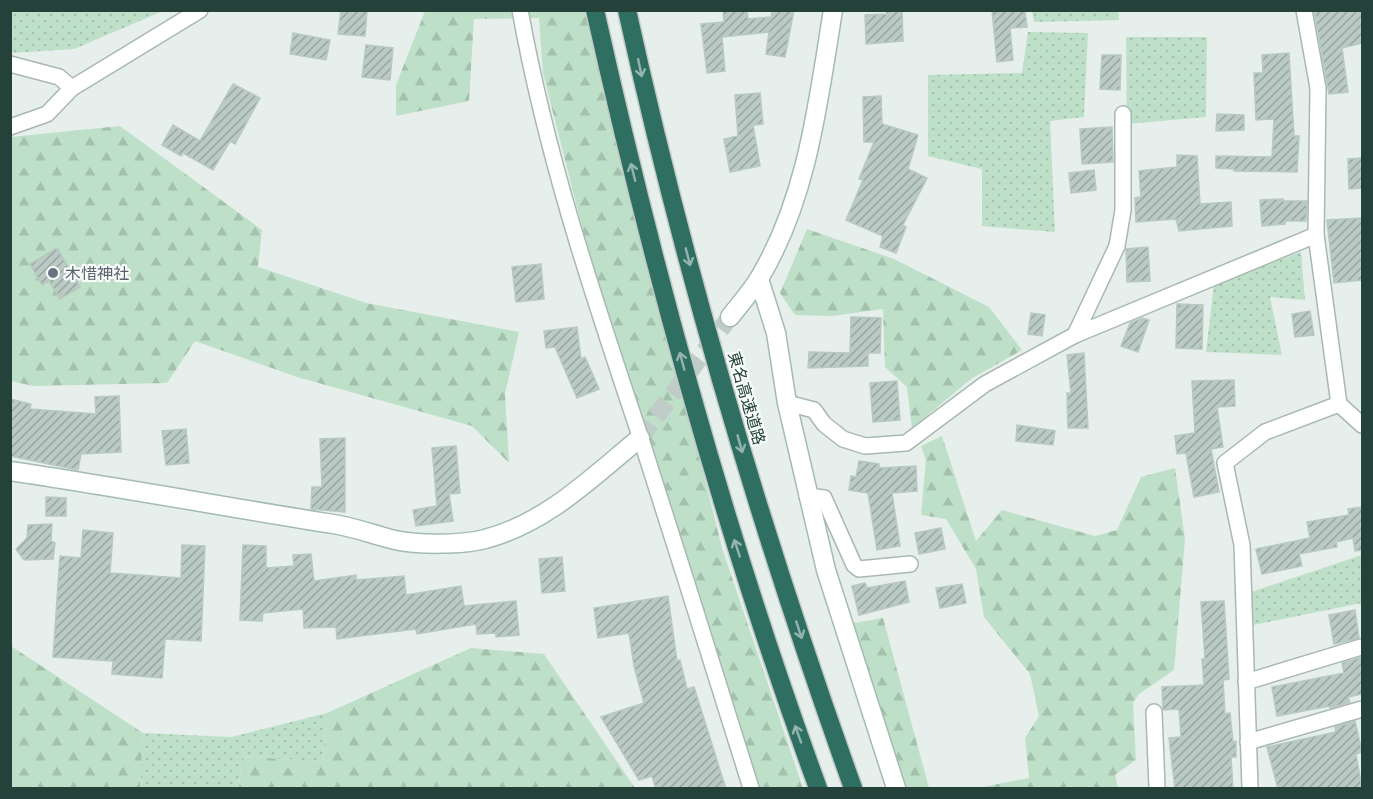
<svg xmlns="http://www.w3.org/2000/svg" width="1373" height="799" font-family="'Golos Text','Noto Sans JP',sans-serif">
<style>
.grass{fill:url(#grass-dots)}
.forest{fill:url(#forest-firs)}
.building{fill:url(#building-hatch);stroke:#b8c9c2;stroke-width:1.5}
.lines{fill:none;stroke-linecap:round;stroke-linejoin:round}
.secondary-tunnel{stroke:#bfccc8;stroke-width:18;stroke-dasharray:18 9;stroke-linecap:butt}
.street-casing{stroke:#a8b8b2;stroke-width:18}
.secondary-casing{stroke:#a4bbb3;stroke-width:21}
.highway-casing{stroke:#c2cac8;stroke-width:21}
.street{stroke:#fff;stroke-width:15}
.secondary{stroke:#fff;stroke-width:18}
.highway{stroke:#2f6f62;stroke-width:18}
.oneway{stroke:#93b5ae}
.worship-dot{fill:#6b7280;stroke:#f7fbf9;stroke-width:2}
.labels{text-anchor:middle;stroke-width:4.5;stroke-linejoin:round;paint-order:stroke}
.worship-label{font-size:16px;fill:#5b616d;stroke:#f7fbf9;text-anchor:start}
.street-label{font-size:16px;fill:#24423a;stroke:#f7fbf9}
</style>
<defs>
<pattern id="grass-dots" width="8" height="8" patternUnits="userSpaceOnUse" patternTransform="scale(1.5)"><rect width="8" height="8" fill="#bfe0c8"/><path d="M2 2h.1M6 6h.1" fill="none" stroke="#a4c1ad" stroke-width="1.8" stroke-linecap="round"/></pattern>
<pattern id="forest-firs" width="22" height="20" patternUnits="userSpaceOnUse" patternTransform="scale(1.5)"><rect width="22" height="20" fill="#bfe0c8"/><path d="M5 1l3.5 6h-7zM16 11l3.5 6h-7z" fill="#a4c1ad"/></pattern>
<pattern id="building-hatch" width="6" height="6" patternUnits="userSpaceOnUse" patternTransform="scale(1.5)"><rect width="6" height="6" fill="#bbcac4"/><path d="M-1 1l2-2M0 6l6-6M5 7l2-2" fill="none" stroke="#98a6a0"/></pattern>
</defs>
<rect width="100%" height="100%" fill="#e6efeb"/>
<!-- grass -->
<g class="grass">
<path d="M11,10H163V11L74,49L11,53Z"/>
<path d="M1032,11H1118L1119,20L1034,22Z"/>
<path d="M1028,32L1088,33L1084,117L1050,121L1055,232L982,226V169L928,156V75L1022,73Z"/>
<path d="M1126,37H1207L1206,117L1127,124Z"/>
<path d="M1301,252L1305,300L1270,297L1282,355L1206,352L1214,284Z"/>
<path d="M1362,555V603L1253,625L1251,592Z"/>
<path d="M327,713L323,762L242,756L239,788H140L143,733L231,737Z"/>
</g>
<!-- forest -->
<g class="forest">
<path d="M425,11H588L722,548L803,788H759L605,318L543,73L539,18L474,19L469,101L396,116V85Z"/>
<path d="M120,126L262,230L258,267L366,303L519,332L505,394L509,463L472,426L297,377L195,341L167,383L33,386L11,381V137Z"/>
<path d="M807,229L894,259L989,307L1022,350L971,379L912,428L907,387L885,367L883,309L832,316L795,315L780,293Z"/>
<path d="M942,436L976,541L1002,510L1095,536L1117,530L1141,477L1175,468L1185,539L1174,670L1139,694L1133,703L1136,760L1115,775L1118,788H977L1029,778L1025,738L1039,716L1030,674L984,617L976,569L946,519L921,515L926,460L921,446Z"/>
<path d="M883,618L929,788H904L848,624Z"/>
<path d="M11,646L143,733L140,788H11Z"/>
<path d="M471,648L544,654L635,788H239L242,756L323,762L327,713Z"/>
</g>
<!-- building -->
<g class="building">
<path d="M341,10H367L365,36L338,34Z"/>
<path d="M723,10H747L748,19L771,17L772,10H794L785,57L766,54L769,32L722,37L725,71L707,73L701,24L724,22Z"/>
<path d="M886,10H902L903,41L866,44L865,15L887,14Z"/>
<path d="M992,10H1025L1027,27L1010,28L1013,60L997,62Z"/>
<path d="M1314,10H1362V43L1342,48L1348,92L1329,94Z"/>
<path d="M293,33L330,40L326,60L290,54Z"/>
<path d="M366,45L393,48L390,80L362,77Z"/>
<path d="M1289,53L1294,136H1299L1297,172L1234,171V169L1216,168V156L1272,157L1274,119L1256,120L1254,73H1263L1262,55Z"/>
<path d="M1102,55H1121L1120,90L1100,89Z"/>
<path d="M233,84L260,98L235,144L230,141L213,170L183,153L181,156L162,145L173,125L200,141Z"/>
<path d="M760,93L763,124L753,125L760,166L730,172L724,139L738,136L735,95Z"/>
<path d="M881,96L882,124L918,135L908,169L927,178L903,225L906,227L896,253L880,247L883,236L846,220L863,180L859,179L874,142H864L863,97Z"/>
<path d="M1217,114L1244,115V130L1216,131Z"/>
<path d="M1112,127L1113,162L1082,164L1080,129Z"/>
<path d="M1177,155L1197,156L1200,204L1231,202L1232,226L1179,231L1176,219L1136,222L1135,198L1141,197L1139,171L1177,167Z"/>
<path d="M1362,158V188L1349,189L1348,159Z"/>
<path d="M1094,170L1096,190L1071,193L1069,173Z"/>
<path d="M1283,199V201H1307L1306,221H1285V224L1262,226L1260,200Z"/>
<path d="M1362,218V280L1334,283L1327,220Z"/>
<path d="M1148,247L1150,281L1127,282L1126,249Z"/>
<path d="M57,248L80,287L60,299L49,281L42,285L30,264Z"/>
<path d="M541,264L544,299L516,302L512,267Z"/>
<path d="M1177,304L1203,305L1202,349L1176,348Z"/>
<path d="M1310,311L1314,335L1295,337L1292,314Z"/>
<path d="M1031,313L1045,315L1042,336L1028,334Z"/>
<path d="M851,317L881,318L880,353H868V366L808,368L809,352L850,353Z"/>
<path d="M1142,318L1149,320L1138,352L1121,346L1130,323Z"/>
<path d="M577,327L581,359L585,357L599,389L577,398L555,347L546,348L544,331Z"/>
<path d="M1084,353L1088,428H1068L1067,393H1071L1067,355Z"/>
<path d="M1234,380L1235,406L1217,407L1223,447L1211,449L1219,492L1194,497L1186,453L1177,454L1175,436L1195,433L1192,381Z"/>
<path d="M897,381L900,420L873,422L870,383Z"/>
<path d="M119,396L121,452L81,454L78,470L10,456V399L31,404L30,409L96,414L95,397Z"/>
<path d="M1017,425L1055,431L1053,445L1016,441Z"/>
<path d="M186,429L189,463L166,465L162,431Z"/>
<path d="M345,438V512L311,509L312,487H322L320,439Z"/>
<path d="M456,446L460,493L449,494L453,521L416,526L413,510L437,506L432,448Z"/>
<path d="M859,461L879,464V468L916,466L917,491L892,493L900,546L877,550L868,493L849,490L851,476L856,477Z"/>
<path d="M46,497L66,498V516H46Z"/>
<path d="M1362,507V550L1355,551L1353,538L1336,542L1337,547L1299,554L1302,566L1262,574L1256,549L1310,538L1307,522L1349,515L1348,509Z"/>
<path d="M52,524L51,541L55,543L53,559L24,560L16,549L27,538L28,525Z"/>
<path d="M941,528L945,549L919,554L915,533Z"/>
<path d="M83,530L113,533L110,573L181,578L182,545L205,546L201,641L165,639L162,678L112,674L113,661L53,657L60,556L81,558Z"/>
<path d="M243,545L266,546V568L294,566L293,555L311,554L314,581L356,575V580L404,576L406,595L461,586L464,606L516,601L519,635L496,637V633L477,634L476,624L417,634L416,629L337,639L336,627L304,628L303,609L263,613L262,621L240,620Z"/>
<path d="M562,557L565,591L542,593L539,559Z"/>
<path d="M905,581L909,602L859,615L852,586L865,583L867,588Z"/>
<path d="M962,584L966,603L940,608L936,588Z"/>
<path d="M668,596L677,661L680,660L687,689L694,687L726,789H656L652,776L639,780L601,717L644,703L634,666L629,633L598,638L594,608Z"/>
<path d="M1224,601L1229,679L1223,680L1225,714L1230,713L1233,742L1236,741V757H1231L1233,789H1175L1169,738L1181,737L1179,709L1163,710L1162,687L1204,685L1202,659H1205L1201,602Z"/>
<path d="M1355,610L1359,638L1334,644L1329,615Z"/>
<path d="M1362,657V694L1348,697L1350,702L1330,708L1329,706L1277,716L1272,687L1344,673L1342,663Z"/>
<path d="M1355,721L1362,752L1356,754L1362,789H1278L1267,747L1336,732L1335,727Z"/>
</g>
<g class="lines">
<!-- secondary-tunnel -->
<path class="secondary-tunnel" d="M640,438L730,317"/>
<!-- street casing -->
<g class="street-casing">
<g id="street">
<path d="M520,10C547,160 594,298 642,442C679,557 715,673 751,788"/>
<path d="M10,64L59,77L72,88"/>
<path d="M10,127L47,114L72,88L200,10"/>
<path d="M1075,335L1117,246L1123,210V114"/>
<path d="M787,403L814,410L824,424L843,439L865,446L906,443L985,384L1075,335L1316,235"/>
<path d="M1339,404L1362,425"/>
<path d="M807,496L824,498L854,565L859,569L910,564"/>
<path d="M1246,682L1361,647"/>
<path d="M1154,712L1157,788"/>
<path d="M1248,742L1362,709"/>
<path d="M1250,788L1242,545L1225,463L1265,432L1339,404L1316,235L1318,88L1304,10"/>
</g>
</g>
<!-- secondary casing -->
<g class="secondary-casing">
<g id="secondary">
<path d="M759,279L776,333L787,403L826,570L896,788"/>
<path d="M730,317C740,304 752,291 760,277C808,196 818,102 833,10"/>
<path d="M10,471C118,487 226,507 333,524C354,527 374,535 395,540C417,545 464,545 485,539C547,523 592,477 640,438"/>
</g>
</g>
<!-- highway casing -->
<g class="highway-casing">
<g id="highway">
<path d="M595,10C654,274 725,535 818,788"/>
<path d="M627,10C685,274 762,534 853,788"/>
</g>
</g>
<!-- street -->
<use href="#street" class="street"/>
<!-- secondary -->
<use href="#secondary" class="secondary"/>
<!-- highway -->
<use href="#highway" class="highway"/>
</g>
<!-- one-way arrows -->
<defs><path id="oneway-shaft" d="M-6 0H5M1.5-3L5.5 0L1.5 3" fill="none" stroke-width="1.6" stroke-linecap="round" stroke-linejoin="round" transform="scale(1.5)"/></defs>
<g class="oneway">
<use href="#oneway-shaft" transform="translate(640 68) rotate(78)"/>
<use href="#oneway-shaft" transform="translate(633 172) rotate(-104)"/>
<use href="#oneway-shaft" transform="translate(688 257) rotate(75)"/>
<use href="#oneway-shaft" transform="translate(682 361) rotate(-105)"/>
<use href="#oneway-shaft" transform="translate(740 444) rotate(74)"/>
<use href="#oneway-shaft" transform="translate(737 548) rotate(-108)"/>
<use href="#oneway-shaft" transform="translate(799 630) rotate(72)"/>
<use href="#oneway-shaft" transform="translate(798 734) rotate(-110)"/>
</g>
<!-- markers -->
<circle class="worship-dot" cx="53" cy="273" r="6"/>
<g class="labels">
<!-- worship labels -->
<g class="worship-label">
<text x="65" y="279">木惜神社</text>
</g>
<!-- street labels -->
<g class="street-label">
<text transform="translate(747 398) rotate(74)" y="6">東名高速道路</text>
</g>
</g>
<!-- border -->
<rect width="1373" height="799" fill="none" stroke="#24423a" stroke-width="24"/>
</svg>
